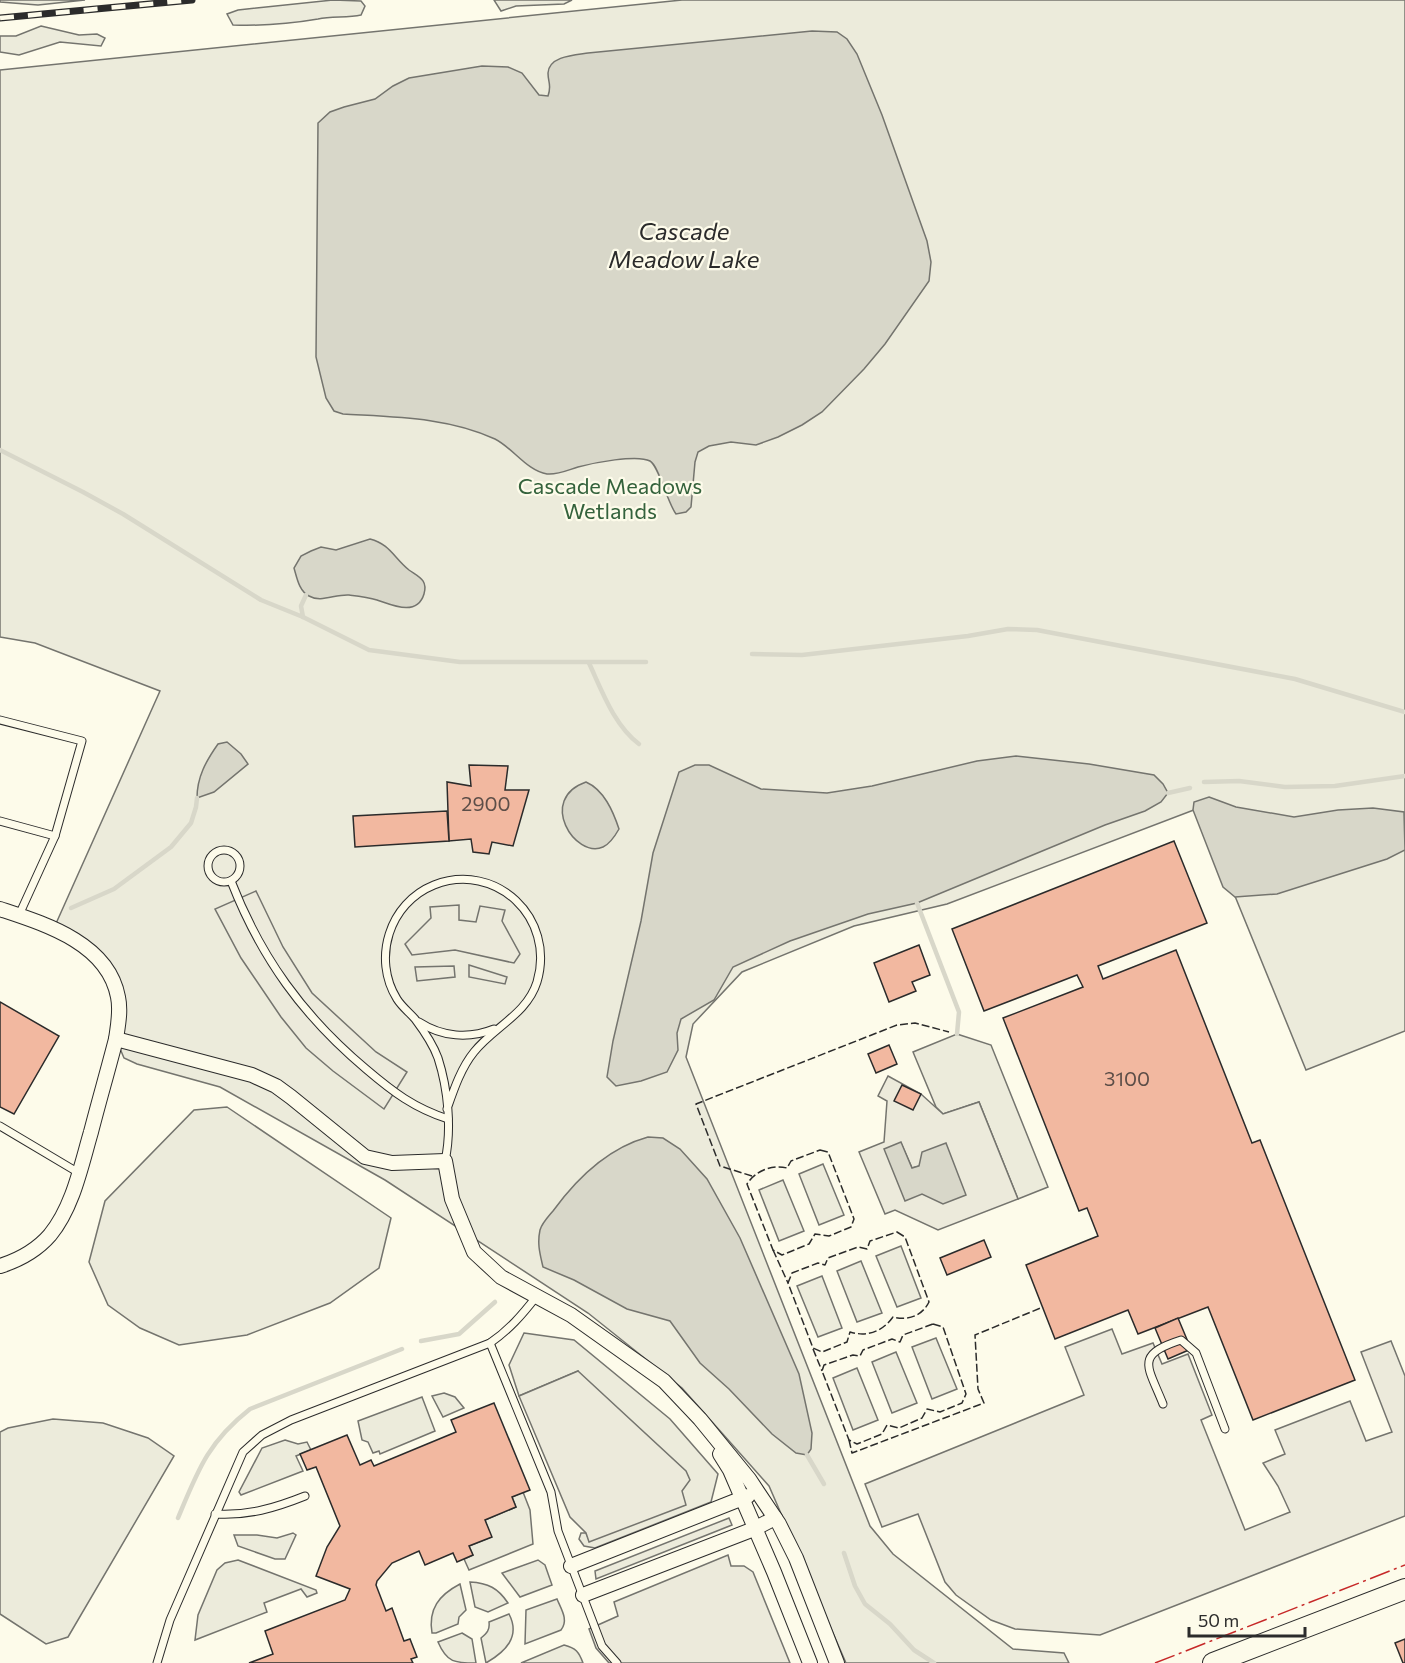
<svg xmlns="http://www.w3.org/2000/svg" width="1405" height="1663" font-family="Commissioner,sans-serif">
<style>
.green{fill:#ecebdb;stroke:#74746e;stroke-width:1.5}
.parking{fill:#eceadb;stroke:#74746e;stroke-width:1.5;fill-rule:evenodd}
.water{fill:#d8d7c9;stroke:#74746e;stroke-width:1.5}
.lines{fill:none;stroke-linecap:round;stroke-linejoin:round}
.stream{stroke:#d8d7c9;stroke-width:4.5}
.building{fill:#f2b8a0;stroke:#2b2b2b;stroke-width:1.5}
.lane-casing{stroke:#2b2b2b;stroke-width:9}
.street-casing{stroke:#2b2b2b;stroke-width:16}
.secondary-casing{stroke:#2b2b2b;stroke-width:22}
.lane{stroke:#fdfbea;stroke-width:7}
.street{stroke:#fdfbea;stroke-width:14}
.secondary{stroke:#fdfbea;stroke-width:20}
.rail-casing{stroke:#2b2b2b;stroke-width:7}
.rail{stroke:#fdfbea;stroke-width:4.5;stroke-dasharray:14;stroke-linecap:butt}
.fence{stroke:#2b2b2b;stroke-width:1.5;stroke-dasharray:8 3;stroke-linecap:butt}
.power{stroke:#c62828;stroke-width:1.5;stroke-dasharray:21 4.5 3 4.5;stroke-linecap:butt}
.labels{text-anchor:middle;stroke-width:4.5;stroke-linejoin:round;paint-order:stroke}
.number-label{font-size:20px;fill:#5d4e48}
.park-label{font-size:22px;fill:#34623c;stroke:#fdfbea}
.water-label{font-size:24px;font-style:italic;fill:#2b2b2b;stroke:#fdfbea}
</style>
<rect width="100%" height="100%" fill="#fdfbea"/>
<!-- green -->
<g class="green">
<path d="M0,0H85L38,5L0,2Z"/>
<path d="M333,0L361,1L365,6L361,15C347,18 332,16 318,19C289,24 262,26 233,25L227,14L238,10Z"/>
<path d="M494,0H572L564,4L516,6L501,11Z"/>
<path d="M682,0H1405V1031L1306,1070L1199,808L947,904L854,926L742,972L693,1024L686,1057L870,1526L893,1554L1013,1649L1064,1653L1069,1663H846L769,1486L682,1388L588,1313L385,1180L220,1087L137,1064L124,1058L116,1039L111,976L54,928L160,691L35,643L0,637V70Z"/>
<path d="M41,26L79,35L97,34L105,38L101,46L60,42L19,55L0,52V36H16Z"/>
<path d="M957,1034L991,1045L1048,1187L1018,1199L979,1102L943,1114L936,1107L913,1052Z"/>
<path d="M227,1107L391,1218L379,1268L330,1303L247,1335L179,1345L140,1328L108,1305L89,1262L105,1201L194,1110Z"/>
<path d="M823,1164L844,1215L819,1225L799,1174Z"/>
<path d="M783,1180L804,1231L779,1241L759,1190Z"/>
<path d="M901,1246L921,1298L897,1307L876,1256Z"/>
<path d="M861,1261L882,1313L857,1322L837,1271Z"/>
<path d="M822,1276L842,1328L818,1337L797,1286Z"/>
<path d="M524,1333L574,1340L670,1419L718,1474L711,1502L595,1548L584,1546L579,1539L581,1533H586L590,1542L578,1371L519,1396L509,1365Z"/>
<path d="M936,1338L957,1389L932,1399L912,1347Z"/>
<path d="M896,1352L917,1403L892,1413L872,1362Z"/>
<path d="M857,1368L878,1420L853,1430L833,1378Z"/>
<path d="M444,1393L455,1397L464,1408L443,1417L432,1396Z"/>
<path d="M422,1397L435,1431L380,1454L379,1451L373,1453L368,1442L362,1440L358,1421Z"/>
<path d="M53,1419L103,1423L148,1438L174,1456L68,1637L46,1644L0,1614V1432L8,1428Z"/>
<path d="M285,1440L298,1444L307,1442L311,1450L296,1456L303,1471L241,1495L239,1492L262,1448Z"/>
<path d="M523,1492L530,1510L533,1544L469,1570L464,1559L473,1555L469,1546L491,1537L485,1520L516,1507L512,1497Z"/>
<path d="M729,1518L732,1525L596,1579L595,1571Z"/>
<path d="M293,1533L296,1535L285,1559H275L238,1546L234,1535H257L277,1538Z"/>
<path d="M238,1560L316,1590L317,1593L307,1597L301,1589L264,1603L267,1612L195,1640L198,1615L217,1570L225,1563Z"/>
<path d="M538,1560L545,1565L552,1585L520,1597L502,1573Z"/>
<path d="M470,1582C488,1583 498,1588 508,1603L488,1612L475,1607Z"/>
<path d="M460,1584L466,1610L459,1617L458,1624L436,1633H432C428,1609 439,1595 460,1584Z"/>
<path d="M557,1599C561,1609 569,1620 561,1630L525,1644L526,1610Z"/>
<path d="M509,1614C521,1637 505,1652 486,1663L481,1638C487,1633 490,1630 489,1622Z"/>
<path d="M462,1633L472,1639L476,1663C455,1663 447,1663 438,1642Z"/>
<path d="M564,1645C576,1648 579,1652 583,1663H521Z"/>
</g>
<!-- parking -->
<g class="parking">
<path d="M256,891L283,947L312,993L376,1052L407,1072L384,1109L333,1071L306,1048L281,1017L241,958L215,909Z"/>
<path d="M459,905V920L476,922L480,906L505,910L502,921L520,954L514,963L455,950L412,955L405,944L431,918L430,907Z"/>
<path d="M469,965L507,977L505,984L469,977Z"/>
<path d="M454,966L455,977L417,981L415,967Z"/>
<path d="M888,1076L921,1094L943,1114L979,1102L1018,1199L938,1230L895,1210L885,1214L859,1152L884,1142L887,1101L878,1096ZM901,1143L912,1168L919,1166L905,1200Z"/>
<path d="M1112,1329L1122,1354L1153,1343L1162,1364L1188,1354L1212,1415L1201,1420L1245,1530L1290,1512L1278,1486L1263,1463L1285,1454L1275,1430L1350,1401L1366,1441L1392,1432L1361,1352L1391,1341L1405,1376V1516L1100,1635L1015,1629L991,1620L956,1595L945,1582L918,1514L882,1527L865,1484L1084,1395L1065,1347Z"/>
<path d="M578,1371L686,1471L690,1480L682,1491L686,1505L589,1542L586,1533L570,1517L519,1396Z"/>
<path d="M728,1555L731,1566H744L753,1572L790,1663H609L596,1648L589,1629L618,1616L614,1602Z"/>
</g>
<!-- water -->
<g class="water">
<path d="M812,31L837,32L847,39L857,54L882,115L927,241L931,262L929,281L885,344L864,369L822,412L802,425L778,437L756,445L731,442L709,446L698,452L695,462L691,507L686,512L676,514C667,502 659,466 650,461C637,454 593,463 578,467C568,470 558,475 547,474C527,471 513,448 495,439C448,417 394,417 343,414L334,411L326,398L316,357L318,123L330,112L344,107L375,99L393,86L409,78L482,66L508,67L522,73L539,95L548,96C552,85 548,83 548,73C549,56 575,55 588,53Z"/>
<path d="M370,539C390,544 394,558 409,570C419,577 428,580 424,594C417,617 392,605 377,600C368,597 358,596 349,595C335,594 321,603 309,596C299,591 297,578 294,568L301,556L311,551L321,547L336,550Z"/>
<path d="M227,742L241,754L248,764L214,792L197,798C197,777 206,761 218,744Z"/>
<path d="M1016,756L1089,764L1154,775L1163,784L1168,793L1161,802L1145,811L1105,825L917,903L868,914L790,941L733,967L714,1000L681,1019L677,1033L678,1050L667,1072L641,1081L616,1086L607,1077L613,1041L641,921L653,853L679,772L695,765H709L761,789L827,793L872,786L977,761Z"/>
<path d="M586,782C604,790 613,811 619,829C615,836 610,844 603,847C575,859 537,799 586,782Z"/>
<path d="M1209,797L1236,807L1294,817L1338,810L1373,808L1404,812L1405,850L1387,859L1277,894L1235,897L1223,887L1193,810L1194,802Z"/>
<path d="M648,1137L663,1138L680,1149L707,1179L740,1238L799,1374L812,1433L811,1449L807,1455L796,1453L772,1434L729,1389L700,1363L670,1321L627,1309L574,1280L543,1267C540,1254 537,1244 540,1230C542,1223 548,1217 553,1211C577,1178 608,1148 648,1137Z"/>
<path d="M901,1142L912,1168L919,1166L922,1152L946,1143L966,1195L943,1204L922,1194L905,1201L884,1149Z"/>
</g>
<g class="lines">
<!-- stream -->
<g class="stream">
<path d="M0,450L83,492L123,514L261,600L303,617L369,650L460,662H646"/>
<path d="M303,617L301,606L306,595"/>
<path d="M752,654L802,655L968,636L1008,629L1037,630L1295,679L1405,712"/>
<path d="M589,663C602,691 614,725 639,744"/>
<path d="M1204,782L1239,781L1285,787L1335,786L1405,776"/>
<path d="M1168,793L1190,788"/>
<path d="M917,903L959,1012L957,1034"/>
<path d="M71,908L114,889L171,847L191,823L196,807L197,798"/>
<path d="M421,1341L459,1334L495,1302"/>
<path d="M807,1455L824,1484"/>
<path d="M178,1518C198,1470 208,1442 250,1409L402,1349"/>
<path d="M844,1553L855,1586L865,1604L890,1624L914,1650L934,1663"/>
</g>
</g>
<!-- building -->
<g class="building">
<path d="M469,765L508,766L505,790H529L513,846L492,842L489,854L473,852L471,839L449,841L447,782L471,786Z"/>
<path d="M447,811L449,841L355,847L353,816Z"/>
<path d="M1174,841L1207,923L1098,966L1103,979L1176,950L1252,1143L1260,1140L1355,1380L1253,1420L1208,1307L1138,1334L1128,1310L1055,1339L1026,1265L1098,1236L1087,1208L1079,1211L1003,1018L1083,987L1077,975L984,1011L952,929Z"/>
<path d="M919,945L930,975L912,982L916,991L889,1002L874,963Z"/>
<path d="M0,1002L59,1036L14,1114L0,1107Z"/>
<path d="M889,1045L897,1064L876,1073L868,1054Z"/>
<path d="M902,1085L921,1094L913,1110L894,1101Z"/>
<path d="M984,1240L991,1257L947,1275L940,1258Z"/>
<path d="M1178,1318L1191,1349L1168,1359L1155,1328Z"/>
<path d="M494,1403L530,1490L512,1497L516,1507L485,1520L492,1537L469,1546L473,1555L457,1562L453,1553L425,1565L419,1551L392,1563L377,1581L376,1585L386,1611L392,1608L404,1641L410,1639L417,1657L411,1659L413,1663H249L273,1654L265,1631L345,1600L350,1589L316,1576L327,1547L340,1526L316,1467L307,1470L300,1454L347,1435L360,1465L371,1460L374,1466L456,1432L451,1420Z"/>
<path d="M1405,1639V1663H1403L1395,1643Z"/>
</g>
<g class="lines">
<!-- lane casing -->
<g class="lane-casing">
<g id="lane">
<path d="M0,720L82,741L55,836L19,915"/>
<path d="M0,821L55,836"/>
<circle cx="224" cy="866" r="16"/>
<path d="M231,881C261,958 303,1016 366,1069C393,1092 414,1108 448,1119"/>
<path d="M419,1022C442,1037 469,1039 494,1029"/>
<path d="M0,1126L79,1173"/>
<path d="M445,1161C452,1129 448,1089 438,1058C433,1044 424,1031 415,1019C409,1012 402,1007 397,999C372,959 389,903 434,885C496,861 556,918 537,982C527,1014 494,1027 474,1052C461,1068 454,1089 447,1109"/>
<path d="M490,1343L551,1492L558,1531L602,1646L617,1663"/>
<path d="M1163,1404C1148,1366 1134,1355 1181,1340L1196,1353L1225,1429"/>
<path d="M215,1514C248,1516 275,1508 305,1496"/>
<path d="M157,1663L170,1620L243,1452L262,1435L291,1420L490,1343C509,1330 522,1315 536,1297"/>
</g>
</g>
<!-- street casing -->
<g class="street-casing">
<g id="street">
<path d="M0,909C45,924 108,943 118,997C121,1011 118,1025 116,1039C108,1070 99,1101 91,1132C81,1166 73,1207 50,1235C37,1250 19,1260 0,1266"/>
<path d="M116,1039L252,1075L276,1086L291,1097L365,1157L392,1163L445,1161L452,1199L474,1252L501,1277L571,1315L664,1381L700,1419L749,1479L779,1524L796,1558L837,1663"/>
<path d="M720,1454L730,1470L774,1572L810,1663"/>
<path d="M571,1566L748,1496"/>
<path d="M583,1595L754,1529L775,1518"/>
</g>
</g>
<!-- secondary casing -->
<g class="secondary-casing">
<path id="secondary" d="M1213,1663L1405,1589"/>
</g>
<!-- lane -->
<use href="#lane" class="lane"/>
<!-- street -->
<use href="#street" class="street"/>
<!-- secondary -->
<use href="#secondary" class="secondary"/>
<!-- rail casing -->
<g class="rail-casing">
<path id="rail" d="M0,18L192,0"/>
</g>
<!-- rail -->
<use href="#rail" class="rail"/>
<!-- fence -->
<g class="fence">
<path d="M820,1150L828,1152L854,1219L851,1227L829,1236L815,1234L809,1244L782,1255L773,1250L747,1184C755,1171 773,1164 787,1168L791,1161Z"/>
<path d="M752,1176L720,1166L696,1104L897,1025L915,1023L949,1032"/>
<path d="M897,1232L905,1237L929,1302C922,1316 908,1321 893,1317C882,1332 867,1337 850,1332L847,1342L822,1352L813,1348L788,1283L792,1273L818,1263L825,1265L828,1258L858,1247L867,1249L870,1241Z"/>
<path d="M773,1250L788,1283"/>
<path d="M933,1324L943,1327L966,1394L962,1403L940,1412L927,1409L922,1418L899,1428L887,1425L882,1434L857,1444L849,1440L822,1371L824,1365L853,1355L860,1356L863,1350L892,1339L900,1342L903,1335Z"/>
<path d="M813,1349L822,1371"/>
<path d="M849,1440L852,1453L984,1403L978,1389L975,1335L1043,1307"/>
</g>
<!-- power -->
<path class="power" d="M1155,1663L1405,1565"/>
</g>
<g class="labels">
<!-- number labels -->
<g class="number-label">
<text x="486" y="811">2900</text>
<text x="1127" y="1086">3100</text>
</g>
<!-- park labels -->
<g class="park-label">
<text x="610" y="494">Cascade Meadows<tspan x="610" dy="25">Wetlands</tspan></text>
</g>
<!-- water labels -->
<g class="water-label">
<text x="684" y="240">Cascade<tspan x="684" dy="28">Meadow Lake</tspan></text>
</g>
</g>
<!-- scale -->
<path d="M1189 1627v9h116v-9" fill="none" stroke="#2b2b2b" stroke-width="3"/>
<text x="1198" y="1627" font-size="18" fill="#2b2b2b" stroke="#fdfbea" stroke-width="4.5" paint-order="stroke">50 m</text>
</svg>
